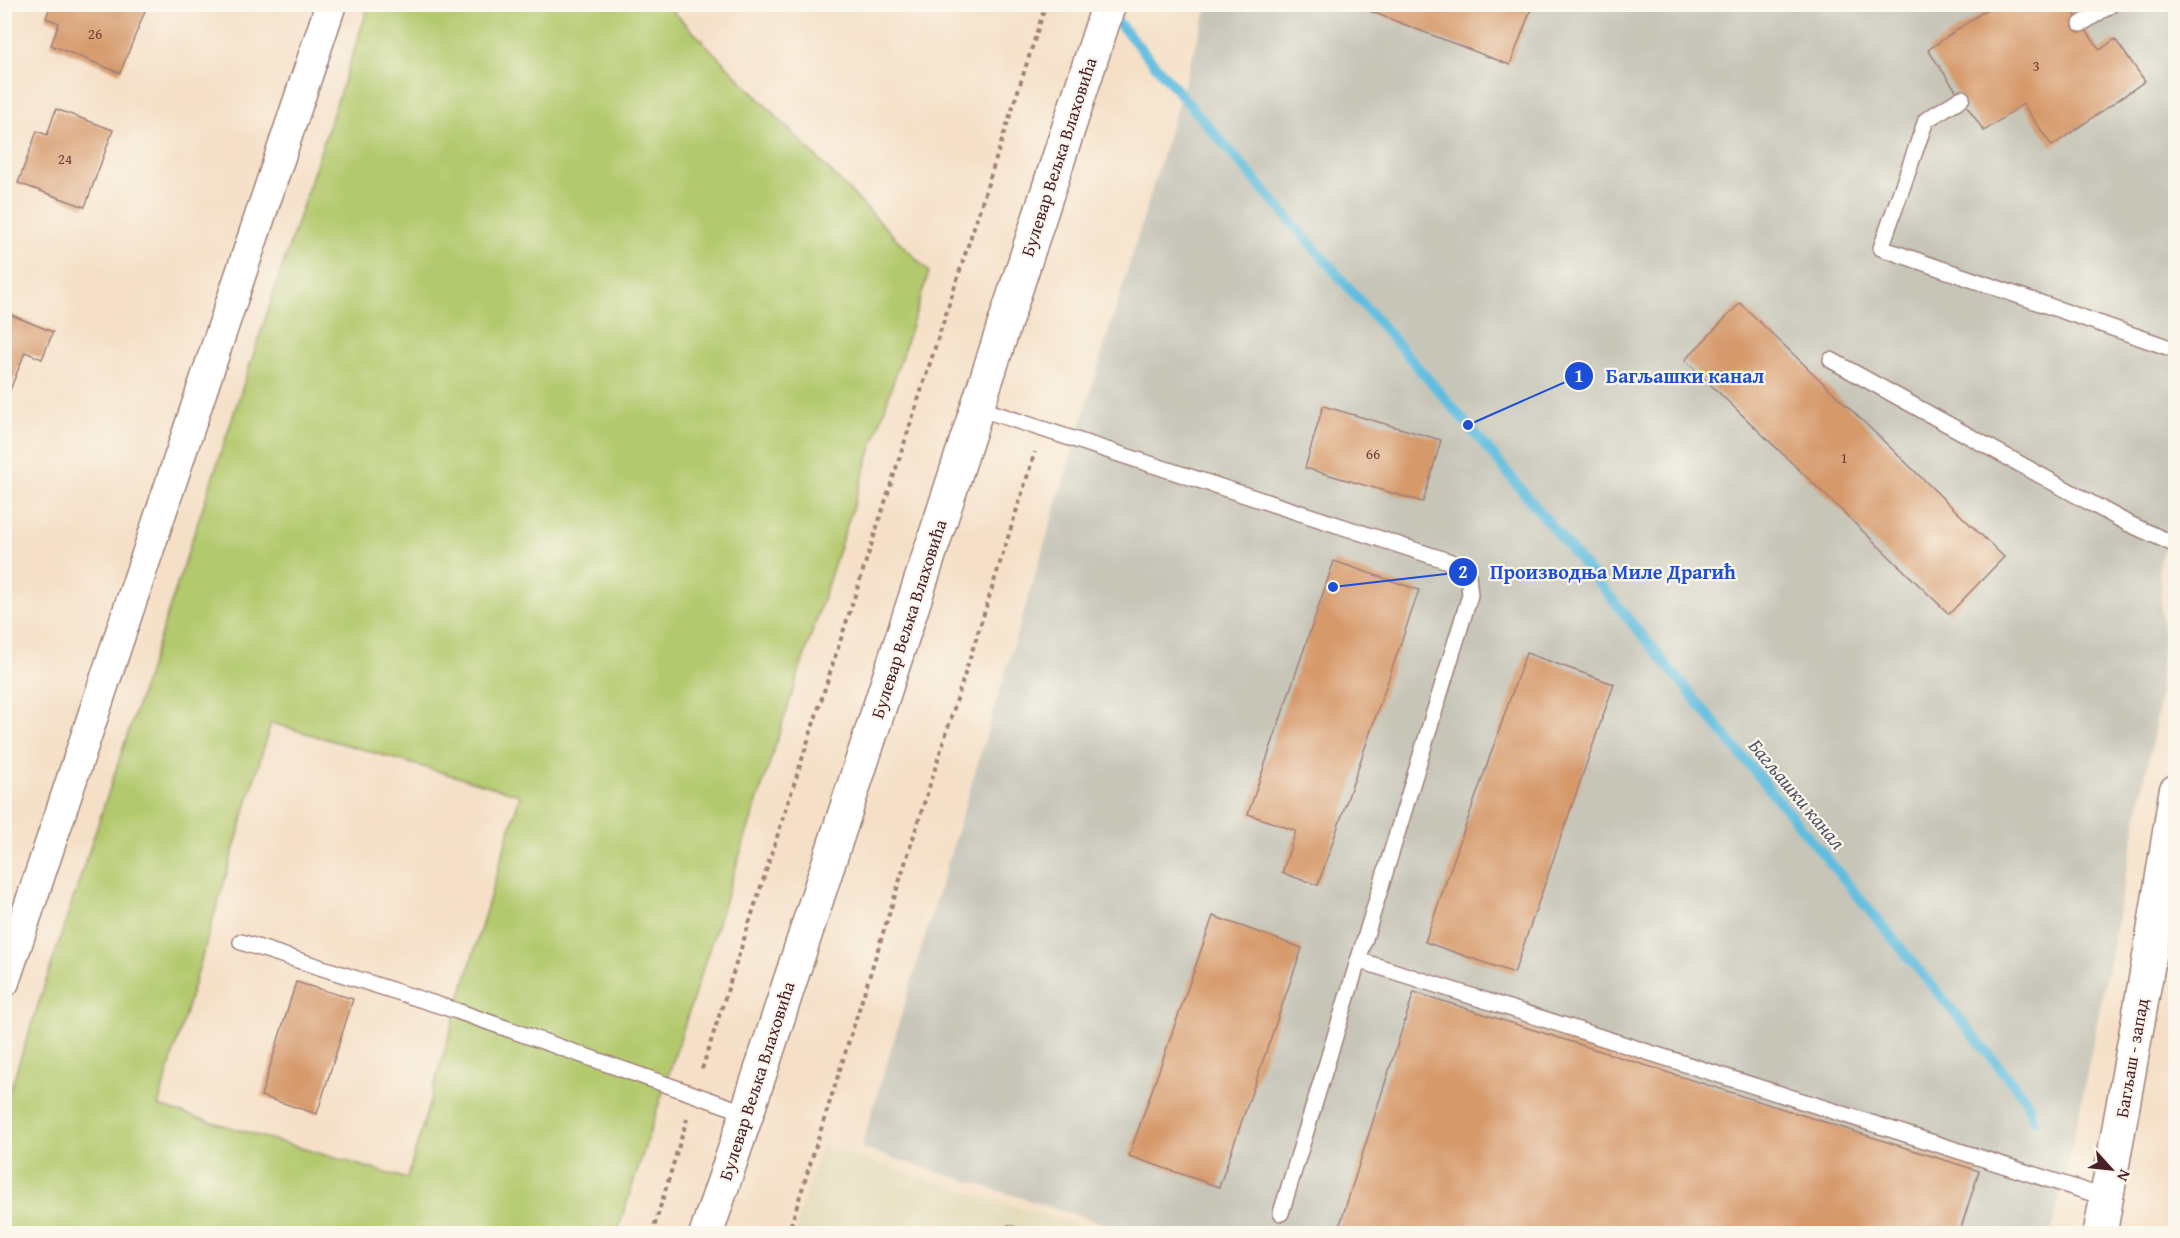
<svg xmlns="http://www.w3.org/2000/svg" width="2180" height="1238" font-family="'Gentium Book Plus',serif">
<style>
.built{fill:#e3dbba}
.industrial{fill:#c6c5b8}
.green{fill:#b3c96d;stroke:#7e744c;stroke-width:1.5;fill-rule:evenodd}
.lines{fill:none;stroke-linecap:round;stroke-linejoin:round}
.stream{stroke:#61bddf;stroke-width:10}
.building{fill:#d6996b}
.service-casing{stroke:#a08079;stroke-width:18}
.minor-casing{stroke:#a08079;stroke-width:33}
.tertiary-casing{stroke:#a08079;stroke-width:36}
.secondary-casing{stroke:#a08079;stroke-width:36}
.path{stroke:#a08079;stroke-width:4;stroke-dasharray:4.5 4.5;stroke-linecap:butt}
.service{stroke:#fff;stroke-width:15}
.minor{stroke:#fff;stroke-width:30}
.tertiary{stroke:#fff;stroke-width:33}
.secondary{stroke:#fff;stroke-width:33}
.labels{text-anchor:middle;stroke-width:4.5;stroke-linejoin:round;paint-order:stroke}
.number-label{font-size:15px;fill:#6d3e3b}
.street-label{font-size:18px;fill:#4a1f2b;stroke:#fbf7ec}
.water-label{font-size:20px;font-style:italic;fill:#52566a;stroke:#fbf7ec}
.leader{fill:none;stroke:#1d4ed8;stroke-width:2}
.callout-dot{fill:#1d4ed8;stroke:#fbf7ec;stroke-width:2}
.mark-label{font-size:18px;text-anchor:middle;font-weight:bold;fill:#fff}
.callout-label{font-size:20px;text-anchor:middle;font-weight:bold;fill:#1d4ed8;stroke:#fbf7ec;stroke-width:4.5;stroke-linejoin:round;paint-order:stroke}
</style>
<rect width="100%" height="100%" fill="#fbf7ec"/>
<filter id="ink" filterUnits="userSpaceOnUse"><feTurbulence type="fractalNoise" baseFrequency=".0167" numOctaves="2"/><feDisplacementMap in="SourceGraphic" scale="12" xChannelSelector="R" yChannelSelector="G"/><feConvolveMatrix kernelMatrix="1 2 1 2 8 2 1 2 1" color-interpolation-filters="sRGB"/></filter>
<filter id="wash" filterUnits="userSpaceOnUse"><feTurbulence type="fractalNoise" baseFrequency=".008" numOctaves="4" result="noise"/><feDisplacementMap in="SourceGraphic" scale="24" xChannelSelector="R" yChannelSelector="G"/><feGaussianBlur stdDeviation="1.35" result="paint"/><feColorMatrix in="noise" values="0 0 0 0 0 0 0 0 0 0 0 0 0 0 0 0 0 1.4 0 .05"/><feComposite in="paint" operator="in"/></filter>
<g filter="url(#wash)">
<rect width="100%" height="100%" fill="#f5e0c7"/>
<!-- built -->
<path class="built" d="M821,1146L1100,1233L794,1234Z"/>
<!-- industrial -->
<path class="industrial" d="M1208,5H2175L2176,524L2159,561L2163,639L2158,712L2080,1109L2051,1233H1135L861,1148Z"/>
<!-- green -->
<path class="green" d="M369,5H667L929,272L617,1233L5,1234V1105ZM271,723L520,795L407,1179L158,1106Z"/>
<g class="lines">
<!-- stream -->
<path class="stream" d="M1110,13L1468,425L2025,1098L2034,1120"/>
</g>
<g id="blocks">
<!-- building -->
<g class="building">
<path d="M51,4H128L145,11L120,73L51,45L59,23L46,18Z"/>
<path d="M1351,4H1533L1510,65Z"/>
<path d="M1993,5H2068L2100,50L2115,39L2145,81L2052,146L2023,104L1984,131L1928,50Z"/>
<path d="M56,109L113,130L85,207L18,183L37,131L47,135Z"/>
<path d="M1740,303L2004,557L1949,614L1685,360Z"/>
<path d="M4,312L53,332L42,359L25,352L5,403Z"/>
<path d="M1323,406L1441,440L1423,502L1305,468Z"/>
<path d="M1334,561L1419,590L1318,885L1282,873L1296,831L1248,814Z"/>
<path d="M1526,653L1614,684L1514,973L1425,942Z"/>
<path d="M1213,916L1302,948L1219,1187L1129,1156Z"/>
<path d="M296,982L353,999L317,1114L261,1096Z"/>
<path d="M1414,992L1979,1171L1959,1234H1337Z"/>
<path d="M1008,1225L1035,1233V1234H1006Z"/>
</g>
</g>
</g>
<g filter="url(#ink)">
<use href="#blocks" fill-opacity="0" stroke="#a08079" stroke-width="1.5"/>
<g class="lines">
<!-- service casing -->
<g class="service-casing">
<g id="service">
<path d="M2081,24L2112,4"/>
<path d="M1962,98L1926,120L1881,248L2176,350"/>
<path d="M1831,360L2127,523L2176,545"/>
<path d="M978,408L1451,562L1468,575L1470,595L1281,1213"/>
<path d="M241,942L457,1011L747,1113"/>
<path d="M1358,960L2107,1198"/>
</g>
</g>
<!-- minor casing -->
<g class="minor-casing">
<path id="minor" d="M4,982L331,4"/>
</g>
<!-- tertiary casing -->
<g class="tertiary-casing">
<path id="tertiary" d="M2100,1234L2150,954L2176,791"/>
</g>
<!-- secondary casing -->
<g class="secondary-casing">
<path id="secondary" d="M706,1234L747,1113L1109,4"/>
</g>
<!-- path -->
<g class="path">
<path d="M702,1069L1046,4"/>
<path d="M652,1234L687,1119"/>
<path d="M788,1234L1035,452"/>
</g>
<!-- service -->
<use href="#service" class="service"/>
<!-- minor -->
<use href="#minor" class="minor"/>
<!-- tertiary -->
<use href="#tertiary" class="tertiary"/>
<!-- secondary -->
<use href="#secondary" class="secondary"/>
</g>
</g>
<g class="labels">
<!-- number labels -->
<g class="number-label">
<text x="95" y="39">26</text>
<text x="2036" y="71">3</text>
<text x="65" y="164">24</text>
<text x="1373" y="459">66</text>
<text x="1844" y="463">1</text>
</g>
<!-- street labels -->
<g class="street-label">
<text transform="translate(1059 157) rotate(-72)" y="6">Булевар Вељка Влаховића</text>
<text transform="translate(909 619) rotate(-72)" y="6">Булевар Вељка Влаховића</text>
<text transform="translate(2132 1058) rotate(-80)" y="6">Багљаш - запад</text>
<text transform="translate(757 1081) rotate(-72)" y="6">Булевар Вељка Влаховића</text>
</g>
<!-- water labels -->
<g class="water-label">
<text transform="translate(1797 794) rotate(50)" y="7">Багљашки канал</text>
</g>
</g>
<!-- callouts -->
<path class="leader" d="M1468 425L1579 376M1333 587L1463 572"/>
<g class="callout-dot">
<circle cx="1468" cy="425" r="6"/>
<circle cx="1333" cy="587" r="6"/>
<circle cx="1579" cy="376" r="15"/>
<circle cx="1463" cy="572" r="15"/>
</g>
<g class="mark-label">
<text x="1579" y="382">1</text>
<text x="1463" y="578">2</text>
</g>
<g class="callout-label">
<text x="1685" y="383">Багљашки канал</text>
<text x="1613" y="579">Производња Миле Драгић</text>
</g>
<!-- margin -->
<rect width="2180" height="1238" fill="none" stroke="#fbf7ec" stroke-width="24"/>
<!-- north arrow -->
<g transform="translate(2111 1169) rotate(117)" stroke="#fbf7ec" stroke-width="4.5" paint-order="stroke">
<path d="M0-4.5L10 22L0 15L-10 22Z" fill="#4a1f2b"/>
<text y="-9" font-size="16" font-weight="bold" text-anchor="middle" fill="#4a1f2b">N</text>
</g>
</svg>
